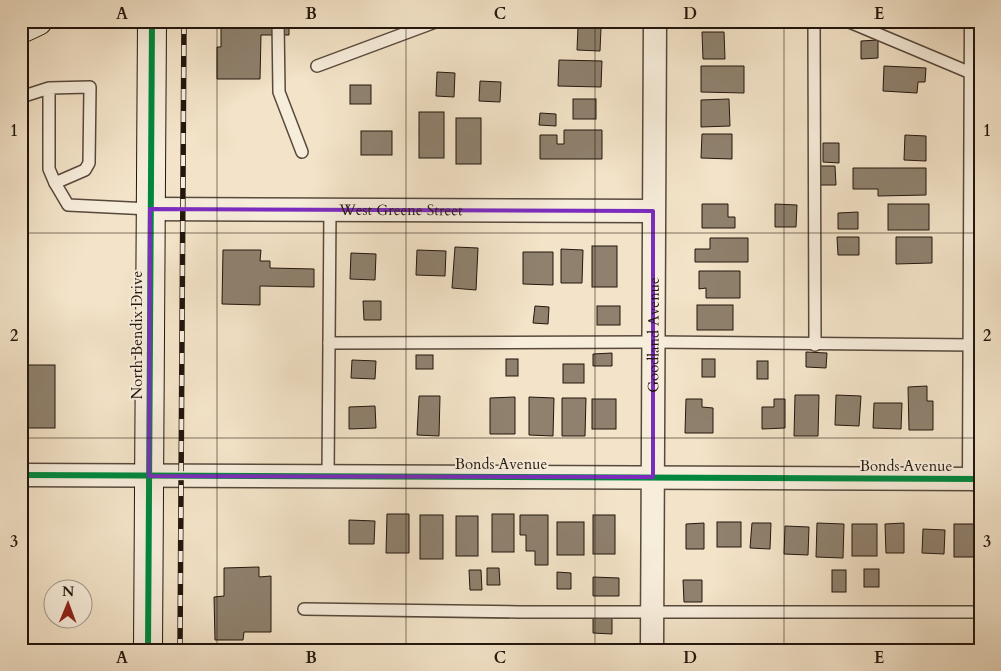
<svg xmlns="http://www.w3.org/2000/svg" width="1001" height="671" font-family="Cardo,serif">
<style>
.building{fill:#8f816e;stroke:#23160d}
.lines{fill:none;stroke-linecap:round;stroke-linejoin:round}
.lane-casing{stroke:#57493c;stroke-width:14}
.street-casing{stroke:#57493c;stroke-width:25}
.secondary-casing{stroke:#23160d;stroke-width:30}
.lane{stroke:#f7eddb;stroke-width:11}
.street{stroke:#f7eddb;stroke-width:22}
.secondary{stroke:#f7eddb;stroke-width:28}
.rail-casing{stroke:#23160d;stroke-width:5.5}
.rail{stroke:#f7eddb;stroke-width:4;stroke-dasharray:11;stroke-linecap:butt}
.cycleway-casing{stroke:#f7eddb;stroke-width:9}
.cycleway{stroke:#00873e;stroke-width:6}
.marked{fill:none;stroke:#7b2cbf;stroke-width:4;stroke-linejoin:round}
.grid{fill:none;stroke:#23160d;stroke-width:1;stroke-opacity:0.55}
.labels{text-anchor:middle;stroke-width:4;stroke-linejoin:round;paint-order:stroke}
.street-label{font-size:15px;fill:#23160d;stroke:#f7eddb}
.neatline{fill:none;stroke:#23160d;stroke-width:2}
.grid-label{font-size:16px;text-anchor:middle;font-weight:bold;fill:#23160d}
</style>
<rect width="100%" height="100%" fill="#f3e3c8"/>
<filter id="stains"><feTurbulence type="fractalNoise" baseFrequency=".004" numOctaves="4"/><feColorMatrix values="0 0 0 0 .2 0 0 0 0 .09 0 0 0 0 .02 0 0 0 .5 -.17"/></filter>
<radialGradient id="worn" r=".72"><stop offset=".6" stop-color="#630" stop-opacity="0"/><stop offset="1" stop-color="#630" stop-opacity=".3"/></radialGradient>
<!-- building -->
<g class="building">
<path d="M221,21H289V35H261L260,79H217V47H221Z"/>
<path d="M353,21H369V25L352,24Z"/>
<path d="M578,27L601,28L600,51L577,50Z"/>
<path d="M702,32H724L725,59H703Z"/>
<path d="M878,40V58L861,59V41Z"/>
<path d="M559,60L602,61L601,87L558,86Z"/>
<path d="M701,66H744V93L701,92Z"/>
<path d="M884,66L926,68L925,82H918L917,93L883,91Z"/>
<path d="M437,72L455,73L454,97L436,96Z"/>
<path d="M480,81L501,82L500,102L479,101Z"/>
<rect x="350" y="85" width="21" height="19"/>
<rect x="573" y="99" width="23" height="20"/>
<path d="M729,99L730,126L701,127V100Z"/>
<rect x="419" y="112" width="25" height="46"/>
<path d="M540,113L556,114V126L539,125Z"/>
<rect x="456" y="118" width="25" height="46"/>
<path d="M564,130H602V159H540V135H557V144H564Z"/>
<rect x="361" y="131" width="31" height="24"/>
<path d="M702,134H732V159L701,158Z"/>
<path d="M905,135L926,136V161L904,160Z"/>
<path d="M823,143H839V163L823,162Z"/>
<path d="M818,166H835L836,185H818Z"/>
<path d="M853,168H926V195L878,196V189H853Z"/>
<path d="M702,204H728V217H735V228H702Z"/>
<path d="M775,204L797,205L796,227H775Z"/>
<rect x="888" y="204" width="41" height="26"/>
<path d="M858,212V229H838V213Z"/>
<path d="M837,237H859V255H838Z"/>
<path d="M896,237H932V263L896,264Z"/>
<path d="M710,238H748V262H695V249H710Z"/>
<rect x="592" y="246" width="25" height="41"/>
<path d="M455,247L478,248L476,290L452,288Z"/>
<path d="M561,249L583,250L582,283H561Z"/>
<path d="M223,250H261L260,261H270V268L314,269V287L260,286V305L222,304Z"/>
<path d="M417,250L446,251L445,276L416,275Z"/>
<path d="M523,252H553V285L523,284Z"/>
<path d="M351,253L376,254L375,280L350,279Z"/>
<path d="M699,271H740V298H706V288L699,289Z"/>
<path d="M363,301H381V320H364Z"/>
<rect x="697" y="305" width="36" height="25"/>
<path d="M535,306L549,307L548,324L533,323Z"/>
<rect x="597" y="306" width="23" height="19"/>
<path d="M806,352L827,353L826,368L806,367Z"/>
<path d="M612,353V366H593V354Z"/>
<rect x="416" y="355" width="17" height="14"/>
<rect x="506" y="359" width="12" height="17"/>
<rect x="702" y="359" width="13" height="18"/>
<path d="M352,360L376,361L375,379L351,378Z"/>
<rect x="757" y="361" width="11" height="18"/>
<rect x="563" y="364" width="21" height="19"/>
<rect x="21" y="365" width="34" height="63"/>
<path d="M927,386V401H933V430H909L908,387Z"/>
<path d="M795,395H819L818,436H794Z"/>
<path d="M836,395L861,396L859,426L835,425Z"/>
<path d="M419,396H440L439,436L417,435Z"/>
<path d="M515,397V434H490V398Z"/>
<path d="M529,397L554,398L553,436L529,435Z"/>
<path d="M562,398H586L585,436H562Z"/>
<rect x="592" y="399" width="24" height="30"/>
<path d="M686,399H702V407L713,408V433H685Z"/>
<path d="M774,399H785V428L762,429V407H774Z"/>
<path d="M874,403H902L901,429L873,428Z"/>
<path d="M375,406L376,428L349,429V407Z"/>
<path d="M387,514H409V553H386Z"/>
<rect x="492" y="514" width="22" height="38"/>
<rect x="420" y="515" width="23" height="44"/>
<path d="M520,515H548V565H535V551H526V535H520Z"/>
<rect x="593" y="515" width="22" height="39"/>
<rect x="456" y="516" width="22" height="40"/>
<path d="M349,520L375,521L374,544H349Z"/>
<rect x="557" y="522" width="27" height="33"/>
<rect x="717" y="522" width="24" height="25"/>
<path d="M704,523V549H686V524Z"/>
<path d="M752,523H771L770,549L750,548Z"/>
<path d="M817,523L844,524L843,558L816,557Z"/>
<path d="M904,523V553H886L885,524Z"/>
<rect x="852" y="524" width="25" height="32"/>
<rect x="954" y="524" width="25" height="33"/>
<path d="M785,526L809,527L808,555L784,554Z"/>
<path d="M923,529L945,530L944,554L922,553Z"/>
<path d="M259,567V577L271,576V632H244L243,640H215L214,597L224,596V568Z"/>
<path d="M487,568H499L500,585H487Z"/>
<rect x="864" y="569" width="15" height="18"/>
<path d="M469,570H481L482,590H470Z"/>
<rect x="832" y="570" width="14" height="22"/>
<path d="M557,572L571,573V589H557Z"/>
<path d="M593,577L619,578V596H593Z"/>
<path d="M683,580H702V602H684Z"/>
<path d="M593,617L612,618V634L593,633Z"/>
</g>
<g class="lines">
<!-- lane casing -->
<g class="lane-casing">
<g id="lane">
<path d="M278,21L279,92L302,152"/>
<path d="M814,21L815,345"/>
<path d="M847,21L978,76"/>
<path d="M317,66L438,21"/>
<path d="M21,97L49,88L90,87L89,163L85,170L55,183L49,169V88"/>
<path d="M55,183L68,205L150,209"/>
<path d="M329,343L653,342L975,345"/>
<path d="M328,476L330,210"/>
<path d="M304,609L519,612H980"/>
</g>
</g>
<!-- street casing -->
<g class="street-casing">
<g id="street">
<path id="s1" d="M150,209L653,211"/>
<path d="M21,475L980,479"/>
<path d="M974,479L976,21"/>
<path id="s2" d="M652,650L655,21"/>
</g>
</g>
<!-- secondary casing -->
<g class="secondary-casing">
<g id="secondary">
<path d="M21,29L38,21"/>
<path d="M148,650L152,21"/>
</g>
</g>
<!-- lane -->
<use href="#lane" class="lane"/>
<!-- street -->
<use href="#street" class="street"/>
<!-- secondary -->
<use href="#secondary" class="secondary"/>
<!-- rail casing -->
<g class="rail-casing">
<path id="rail" d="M180,650L184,21"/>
</g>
<!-- rail -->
<use href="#rail" class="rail"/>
<!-- cycleway casing -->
<g class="cycleway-casing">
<g id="cycleway">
<path d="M21,475L980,479"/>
<path d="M148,650L152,21"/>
</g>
</g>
<!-- cycleway -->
<use href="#cycleway" class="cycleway"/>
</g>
<!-- marked area -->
<path class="marked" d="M150,209L653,211V477L149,476Z"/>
<!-- grid -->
<path class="grid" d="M217,21V650M406,21V650M595,21V650M784,21V650M21,233H980M21,438H980"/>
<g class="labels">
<!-- street labels -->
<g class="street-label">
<text dy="5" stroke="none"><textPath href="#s1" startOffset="251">West Greene Street</textPath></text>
<text transform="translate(137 335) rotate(-90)" y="5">North Bendix Drive</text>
<text dy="5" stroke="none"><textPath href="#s2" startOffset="315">Goodland Avenue</textPath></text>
<text x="501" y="469">Bonds Avenue</text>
<text x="906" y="471">Bonds Avenue</text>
</g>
</g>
<!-- margin -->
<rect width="1001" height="671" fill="none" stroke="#f3e3c8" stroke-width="55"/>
<!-- north arrow -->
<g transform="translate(68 604) rotate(1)"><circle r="24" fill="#f7eddb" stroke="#a29789"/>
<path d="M0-4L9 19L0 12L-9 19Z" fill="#8f2418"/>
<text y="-8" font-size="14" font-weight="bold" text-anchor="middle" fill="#23160d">N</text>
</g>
<rect x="28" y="28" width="946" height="616" class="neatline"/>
<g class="grid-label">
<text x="122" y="19">A</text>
<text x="311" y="19">B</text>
<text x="500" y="19">C</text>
<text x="690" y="19">D</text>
<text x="879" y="19">E</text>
<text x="14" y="136">1</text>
<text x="987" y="136">1</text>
<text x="14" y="341">2</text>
<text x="987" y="341">2</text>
<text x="14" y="547">3</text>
<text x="987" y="547">3</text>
<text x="122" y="663">A</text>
<text x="311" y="663">B</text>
<text x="500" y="663">C</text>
<text x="690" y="663">D</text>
<text x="879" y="663">E</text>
</g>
<rect width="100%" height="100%" filter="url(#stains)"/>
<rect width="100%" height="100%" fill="url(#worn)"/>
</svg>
